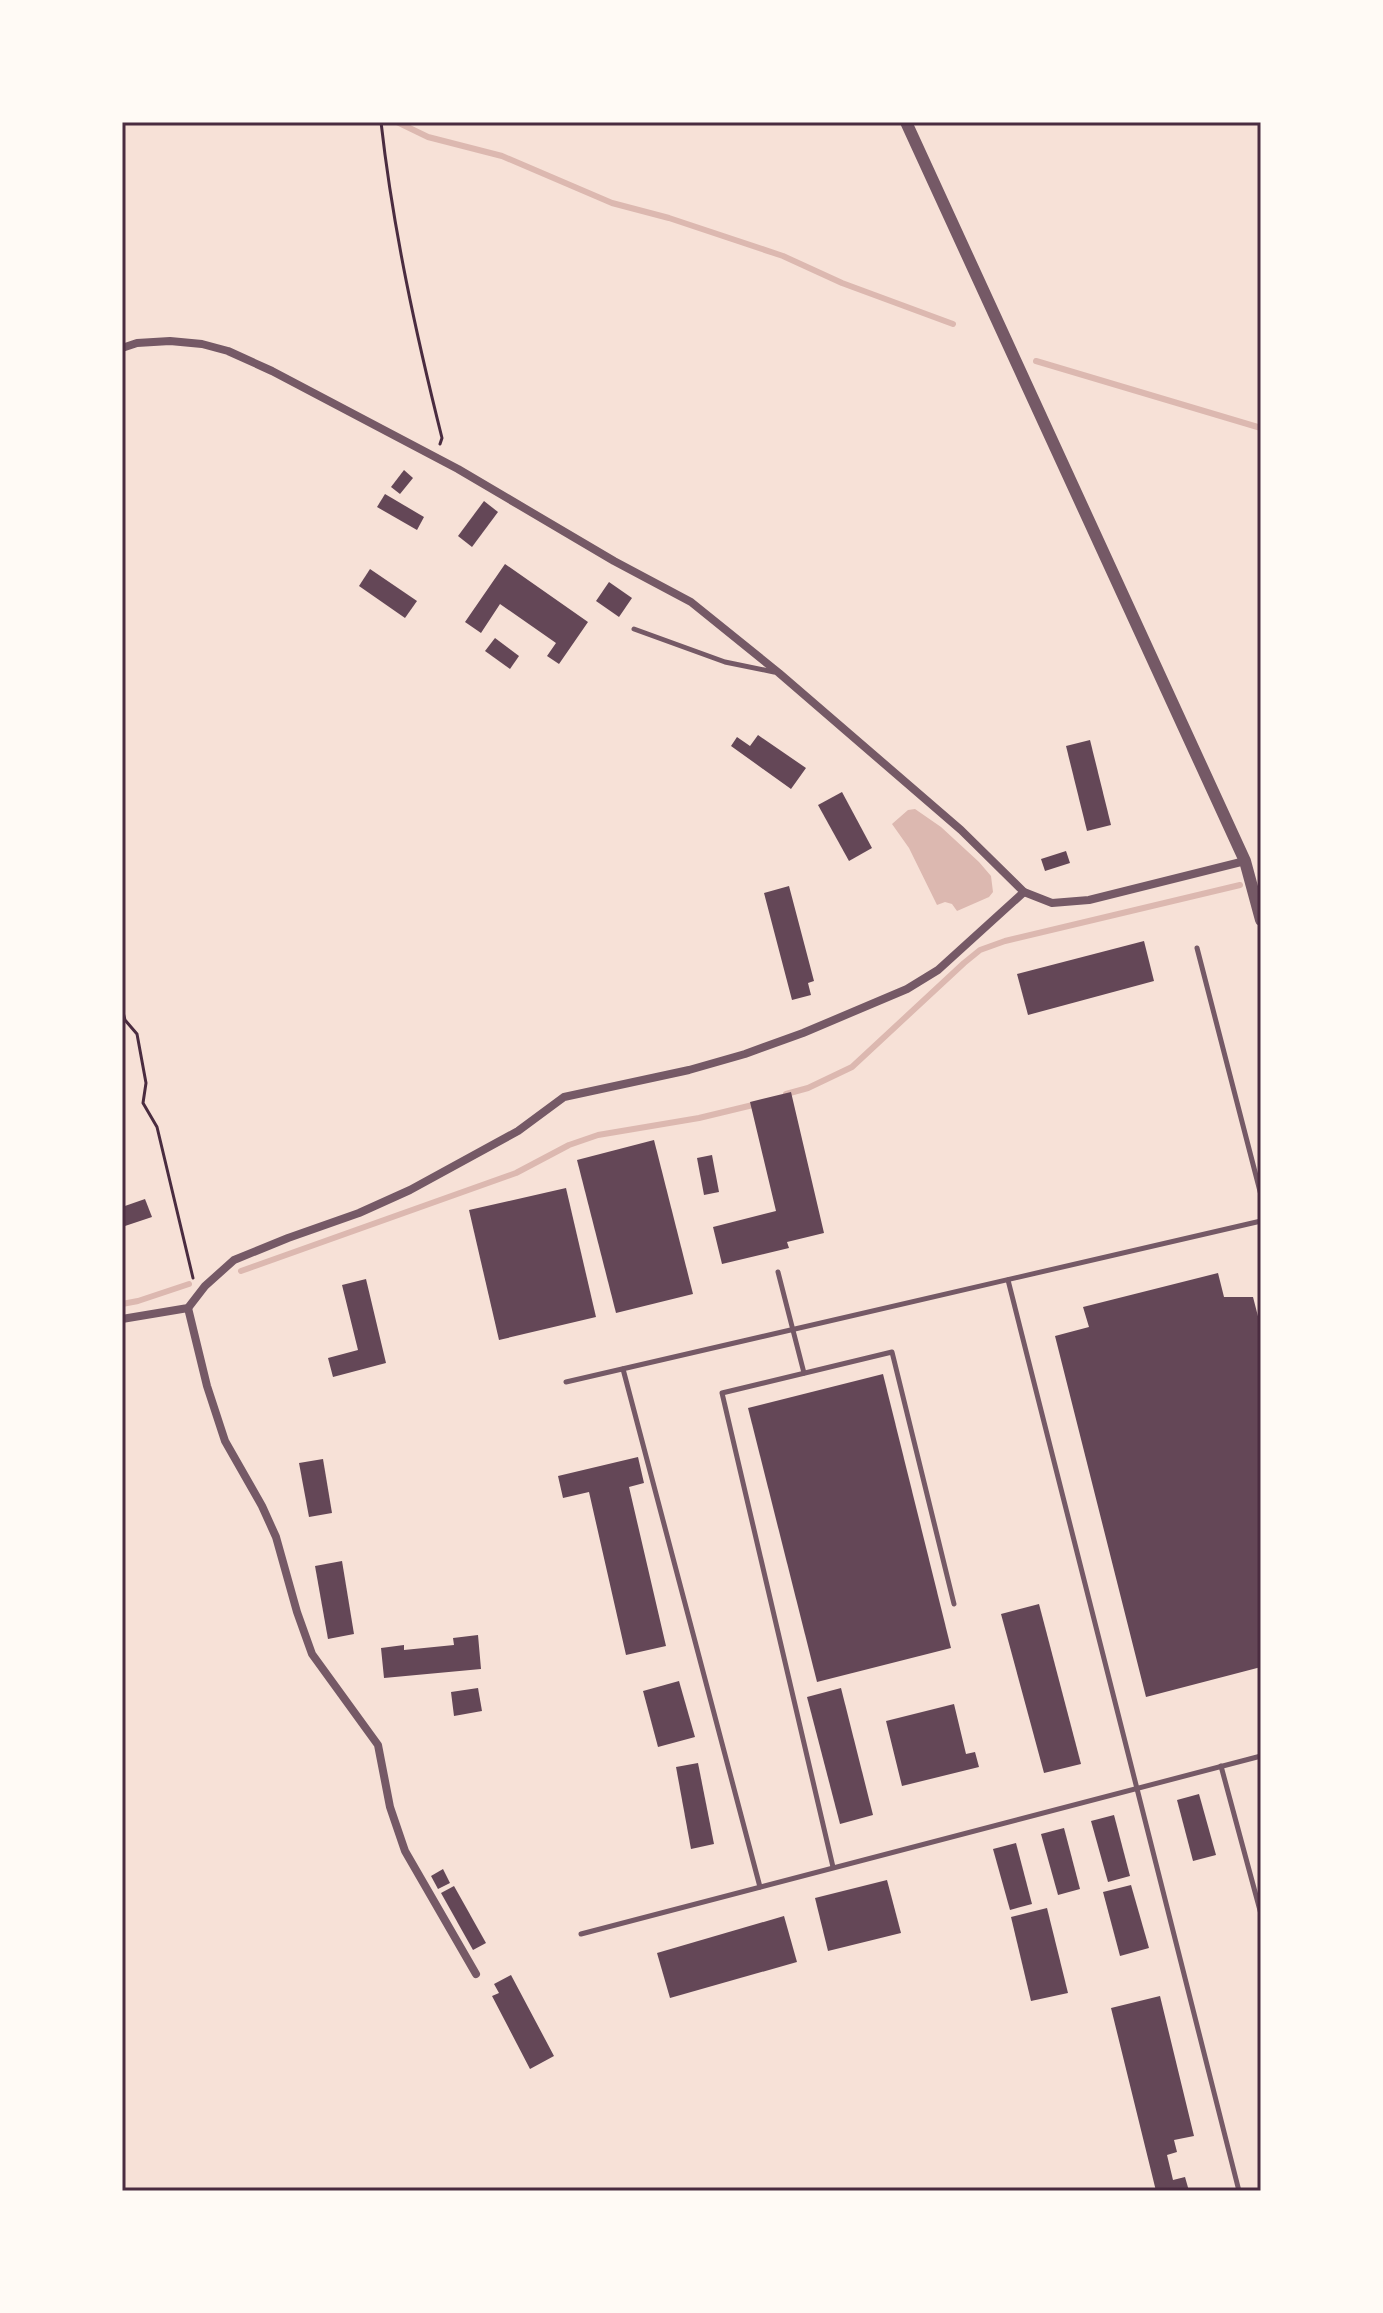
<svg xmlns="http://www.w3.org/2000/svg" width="1383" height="2313" font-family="'Titillium Web',sans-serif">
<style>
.water{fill:#dcb8b0}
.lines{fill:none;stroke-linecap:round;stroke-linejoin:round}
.stream{stroke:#dcb8b0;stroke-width:6}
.building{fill:#644757}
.path{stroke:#4a2c40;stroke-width:3}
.service{stroke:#755966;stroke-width:5}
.minor{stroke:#755966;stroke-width:8}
.tertiary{stroke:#755966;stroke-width:12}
.neatline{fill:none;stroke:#4a2c40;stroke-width:3}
</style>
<rect width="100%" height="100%" fill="#f7e1d7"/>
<!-- water -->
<path class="water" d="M915,809L941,827L979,862L991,876L993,892L989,897L957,911L952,904L945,902L937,905L909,848L892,824L908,810Z"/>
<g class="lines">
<!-- stream -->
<g class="stream">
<path d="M397,122L428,137L502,156L612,203L669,218L783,256L842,283L953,324"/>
<path d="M1036,361L1261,428"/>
<path d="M786,1094L808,1088L852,1067L964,963L980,950L1005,941L1240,885"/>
<path d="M241,1271L516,1173L569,1145L598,1135L699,1118L757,1104"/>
<path d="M122,1304L138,1301L189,1284"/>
</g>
</g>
<!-- building -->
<g class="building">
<path d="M404,470L413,478L400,494L391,487Z"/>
<path d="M385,494L424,517L417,530L377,507Z"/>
<path d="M484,501L498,512L472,547L458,536Z"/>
<path d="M505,564L588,622L559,664L547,656L556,643L500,604L481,633L465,622Z"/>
<path d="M370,569L417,601L405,618L359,586Z"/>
<path d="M609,582L632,598L619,617L596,601Z"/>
<path d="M495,638L519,656L510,669L485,651Z"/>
<path d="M758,735L806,768L791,789L731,746L737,737L750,746Z"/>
<path d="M1090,740L1111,825L1087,831L1066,746Z"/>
<path d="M842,792L872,848L849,861L818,805Z"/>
<path d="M1066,851L1070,863L1045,871L1041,859Z"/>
<path d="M789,886L814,981L808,983L811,995L792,1000L764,893Z"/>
<path d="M1144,941L1154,981L1028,1015L1017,974Z"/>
<path d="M791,1092L824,1233L787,1242L789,1248L722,1264L713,1227L776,1211L750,1102Z"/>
<path d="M654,1140L693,1294L616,1313L577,1160Z"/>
<path d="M712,1155L719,1192L704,1195L697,1158Z"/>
<path d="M566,1188L596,1317L499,1340L469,1210Z"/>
<path d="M145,1199L152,1217L125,1226L122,1207Z"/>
<path d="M1218,1273L1224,1297H1253L1261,1328V1667L1146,1697L1055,1336L1089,1327L1083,1307Z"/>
<path d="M366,1279L386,1363L333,1377L328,1358L358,1350L342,1285Z"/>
<path d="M883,1374L951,1648L817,1682L748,1408Z"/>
<path d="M638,1457L644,1483L629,1487L666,1646L626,1655L589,1492L563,1498L558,1476Z"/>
<path d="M323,1459L332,1513L309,1517L299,1463Z"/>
<path d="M342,1561L354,1634L328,1639L315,1566Z"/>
<path d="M1039,1604L1081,1764L1044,1773L1001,1614Z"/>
<path d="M478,1635L481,1669L384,1678L381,1648L404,1645V1650L454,1645L453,1638Z"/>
<path d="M679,1681L695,1737L658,1747L643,1691Z"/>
<path d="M478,1688L482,1711L454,1716L451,1692Z"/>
<path d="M841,1688L873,1815L840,1824L807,1697Z"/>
<path d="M954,1704L966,1754L975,1752L979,1767L902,1786L886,1721Z"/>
<path d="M698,1763L714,1844L691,1849L676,1767Z"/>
<path d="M1199,1794L1216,1855L1193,1861L1177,1800Z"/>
<path d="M1114,1815L1130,1876L1108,1882L1091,1821Z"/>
<path d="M1064,1828L1080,1889L1058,1895L1041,1834Z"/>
<path d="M1016,1843L1032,1904L1010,1910L993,1849Z"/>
<path d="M443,1869L450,1883L438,1889L431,1876Z"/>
<path d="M887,1880L901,1933L828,1951L815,1898Z"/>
<path d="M1131,1885L1149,1948L1120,1956L1103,1892Z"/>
<path d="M454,1886L486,1943L473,1950L441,1893Z"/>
<path d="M1047,1908L1068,1993L1031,2001L1011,1917Z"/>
<path d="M784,1916L797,1962L670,1998L657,1953Z"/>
<path d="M511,1975L554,2056L530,2069L492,1996L499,1993L494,1984Z"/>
<path d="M1160,1996L1194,2136L1174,2140L1177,2152L1167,2155L1173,2180L1185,2177L1189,2191H1156L1111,2008Z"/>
</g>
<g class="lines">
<!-- path -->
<g class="path">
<path d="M381,122C393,229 416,334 442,438L440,444"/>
<path d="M122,1008L125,1020L137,1034L146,1083L143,1103L157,1127L193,1278"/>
</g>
<!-- service -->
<g class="service">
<path d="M634,629L725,662L774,672"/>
<path d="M1197,948L1261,1195"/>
<path d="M778,1272L804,1373"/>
<path d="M1008,1280L1239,2191"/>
<path d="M623,1369L760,1887"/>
<path d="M566,1382L1261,1221"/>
<path d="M1221,1766L1261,1914"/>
<path d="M833,1867L722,1393L892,1352L954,1604"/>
<path d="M581,1934L1261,1756"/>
</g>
<!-- minor -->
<g class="minor">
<path d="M122,348L137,343L170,341L202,344L228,351L272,371L458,469L614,561L691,602L779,673L961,830L1024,892L1052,903L1089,900L1245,861"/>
<path d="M188,1308L207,1386L225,1441L262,1506L276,1537L297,1612L312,1654L378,1745L390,1807L405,1851L476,1974"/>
<path d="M122,1319L188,1308L205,1286L234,1260L288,1238L359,1213L410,1190L518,1131L564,1097L689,1070L745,1054L803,1033L907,989L938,970L1024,892"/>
</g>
<!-- tertiary -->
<path class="tertiary" d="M906,122L1245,861L1261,920"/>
</g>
<!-- border -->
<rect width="1383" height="2313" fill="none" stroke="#fffaf5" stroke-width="248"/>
<rect x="124" y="124" width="1135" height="2065" class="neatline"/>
</svg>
